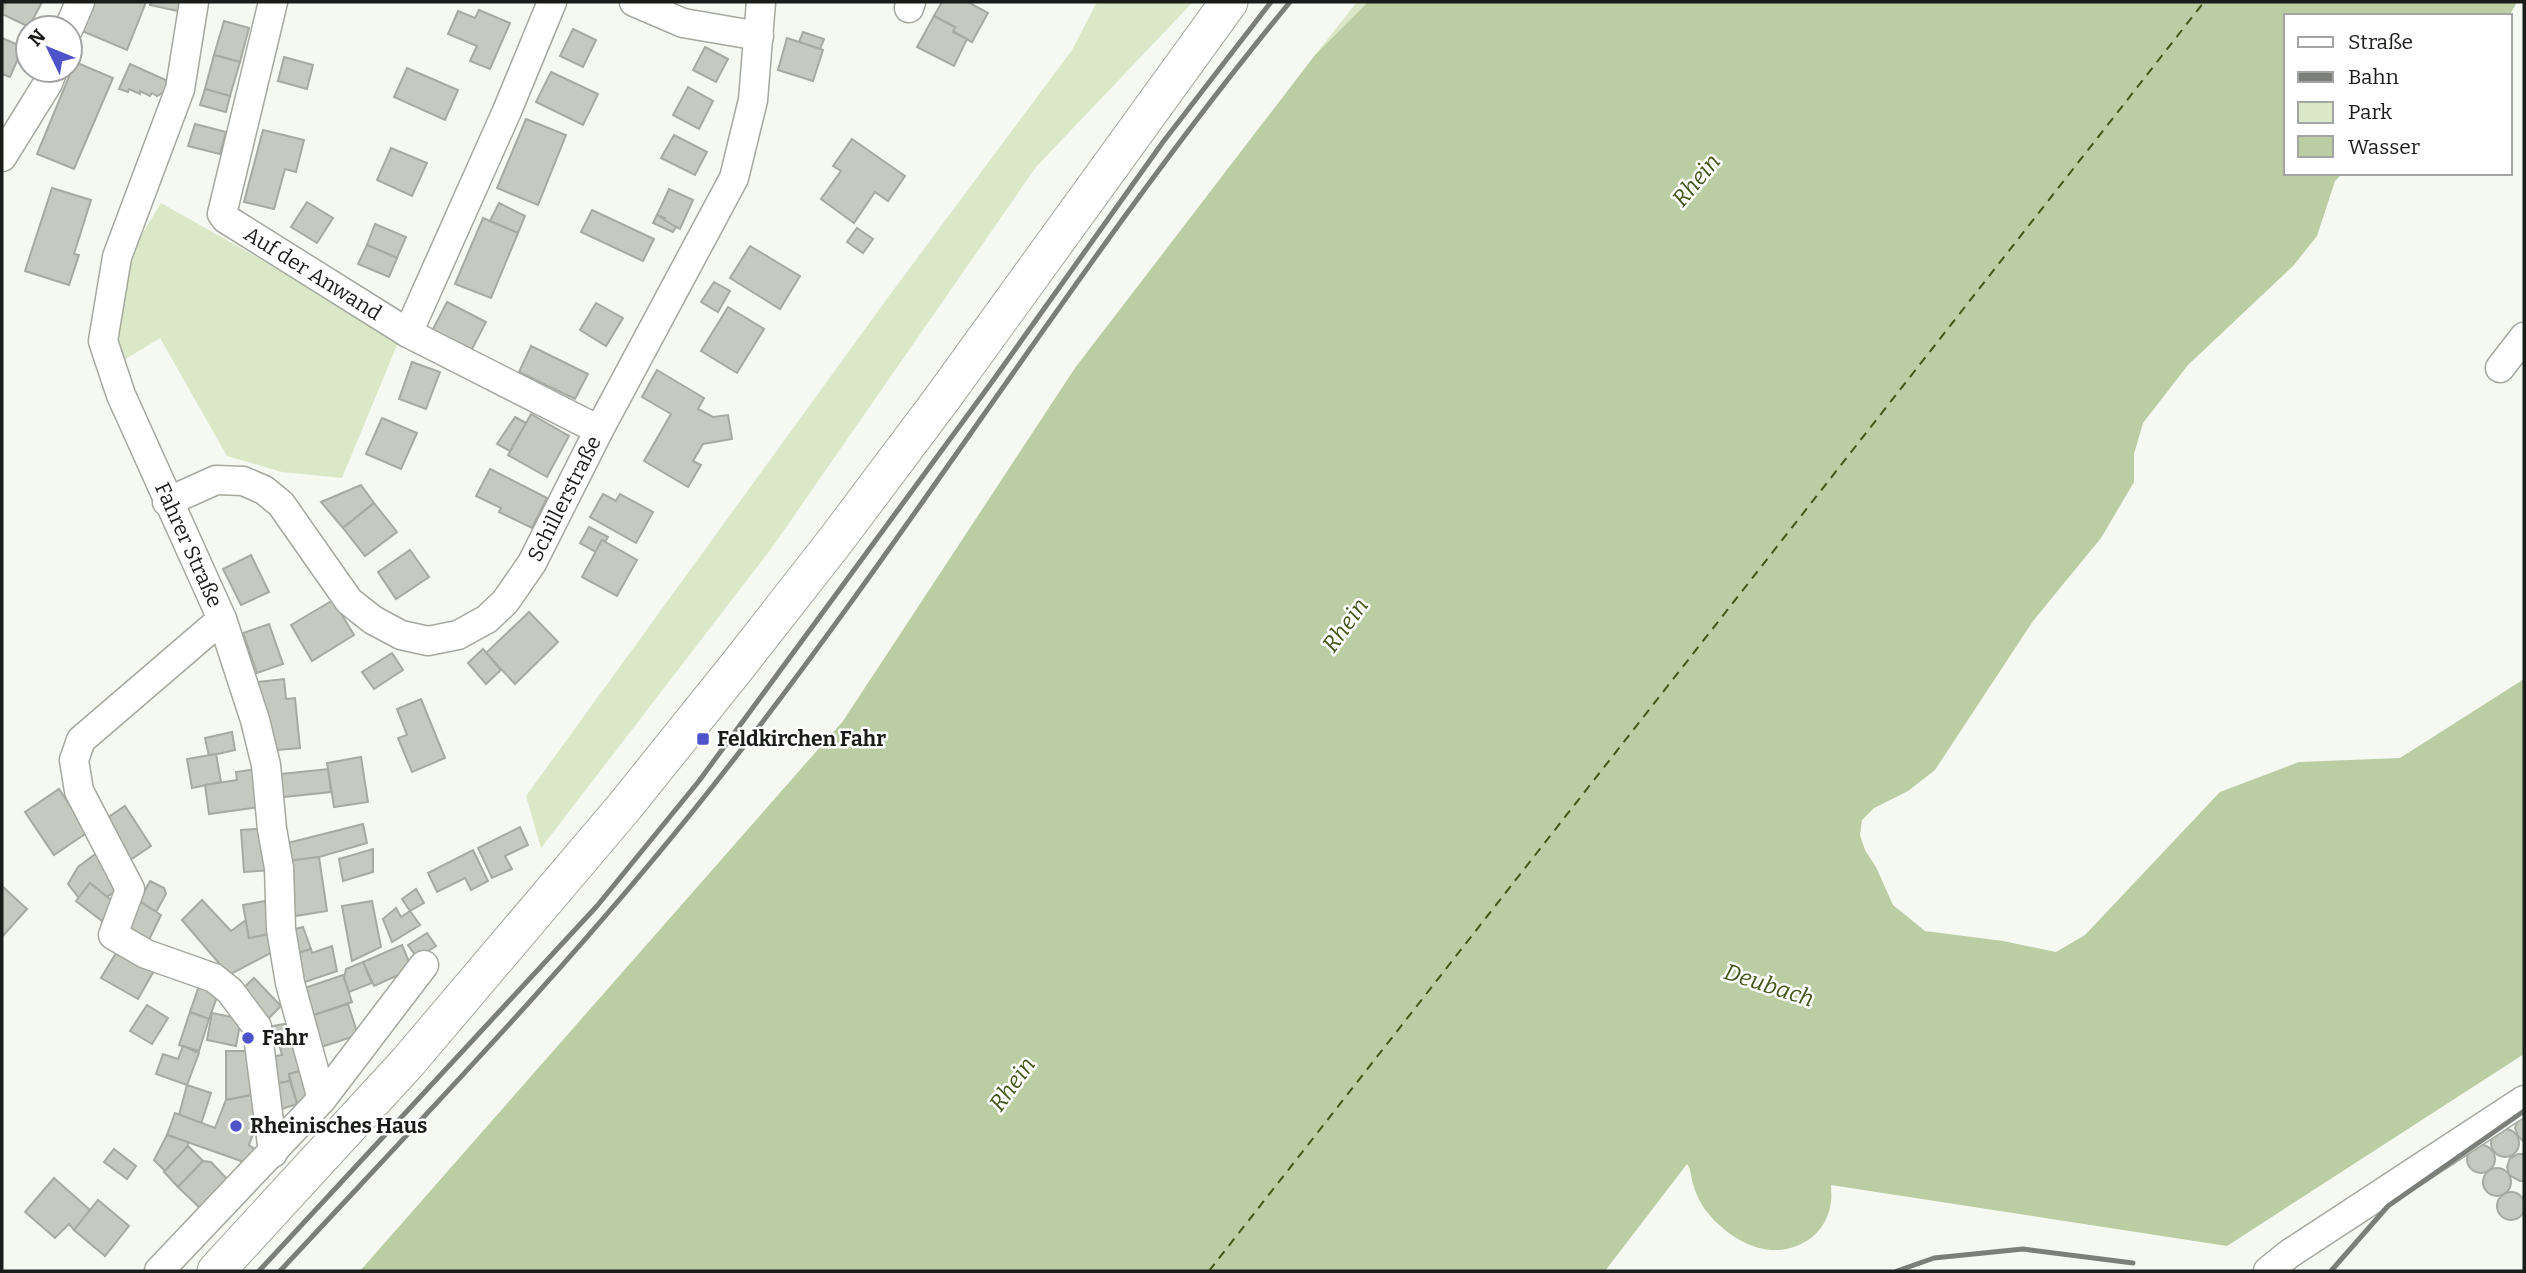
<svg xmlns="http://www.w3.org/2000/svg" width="2526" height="1273" font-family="Bitter,serif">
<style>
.green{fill:#dae8c8}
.water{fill:#bbcda3}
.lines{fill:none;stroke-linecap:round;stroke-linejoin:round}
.ferry{stroke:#415618;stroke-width:2;stroke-dasharray:9 7;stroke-linecap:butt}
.building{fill:#c5c9c0;stroke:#a6aaa2;stroke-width:2}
.minor-casing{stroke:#a4a89f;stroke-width:31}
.major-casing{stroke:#a4a89f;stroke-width:39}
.minor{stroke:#fff;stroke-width:28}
.major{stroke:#fff;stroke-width:37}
.rail{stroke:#7c7f79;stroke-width:5}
.poi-dot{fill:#4e53c9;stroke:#fff;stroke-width:2.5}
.labels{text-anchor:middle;stroke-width:5;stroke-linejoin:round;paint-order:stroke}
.street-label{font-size:21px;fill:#1a1c19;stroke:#fff}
.poi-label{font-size:21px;font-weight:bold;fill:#1a1c19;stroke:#fff;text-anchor:start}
.water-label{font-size:23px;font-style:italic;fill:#415618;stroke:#fff}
</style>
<rect width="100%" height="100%" fill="#f5f9f1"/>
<!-- green -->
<g class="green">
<path d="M1097,2H1193L1036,167L771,549L541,848L526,796L889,296L1072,50Z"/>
<path d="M1357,2H1368L1315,55Z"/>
<path d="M161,203L400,338L342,478L282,472L227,456L160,338L121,362L115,323L127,259Z"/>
</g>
<!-- water -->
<path class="water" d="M1368,2H2517L2509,16H2286V173H2343L2335,181L2317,236L2293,266L2188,365L2143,423L2134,454V482L2101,538L2033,621L1935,770L1908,791L1874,808L1862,820L1860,835L1865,850L1876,867L1893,905L1925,931L2003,941L2056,952L2085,935L2220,792L2299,762L2400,758L2524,679V1054L2227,1246L1831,1185C1831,1190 1832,1196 1831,1201C1830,1215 1822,1230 1811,1238C1778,1262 1741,1247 1715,1221C1704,1210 1697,1198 1693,1184C1691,1177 1691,1169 1687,1164L1605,1271H360L843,721L1075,368L1315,55Z"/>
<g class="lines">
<!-- ferry -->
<path class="ferry" d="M1209,1271L2204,2"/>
</g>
<!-- building -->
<g class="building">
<path d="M5,2H42L29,27L2,14Z"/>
<path d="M93,2H146L127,50L82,31Z"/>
<path d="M151,2H180L178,11L150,5Z"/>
<path d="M942,2H968L988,13L972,42L953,31L955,27L934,16Z"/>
<path d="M479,10L510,23L490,69L470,61L477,46L448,34L458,11L475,18Z"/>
<path d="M934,16L955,27L953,32L967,39L954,66L917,47Z"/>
<path d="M224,21L249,28L240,62L214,55Z"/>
<path d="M573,29L596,40L583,67L560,56Z"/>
<path d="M803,32L824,39L820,49L799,42Z"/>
<path d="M2,38L23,47L10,77L2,74Z"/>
<path d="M787,38L823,50L813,81L778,70Z"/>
<path d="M705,47L728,59L716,82L693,70Z"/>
<path d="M214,55L240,62L230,96L205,89Z"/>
<path d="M284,57L313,65L307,89L278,81Z"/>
<path d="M75,62L113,78L74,169L37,154Z"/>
<path d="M130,64L168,81L164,92L157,96L152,93L150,96L140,91V94L129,89L128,92L119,89Z"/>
<path d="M407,68L458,90L445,120L394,97Z"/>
<path d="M551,72L598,94L583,125L536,102Z"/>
<path d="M688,87L713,101L699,129L673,115Z"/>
<path d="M205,89L230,96L226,112L200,105Z"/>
<path d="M526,119L566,135L538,205L497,188Z"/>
<path d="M195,124L226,132L220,154L188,146Z"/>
<path d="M263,130L304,140L296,172L285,169L274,209L244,202Z"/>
<path d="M674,135L707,152L695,175L661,158Z"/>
<path d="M852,139L905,176L888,201L875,192L854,223L821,199L841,171L833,166Z"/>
<path d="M391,148L427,163L412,196L377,180Z"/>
<path d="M52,188L91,200L74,254L79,255L69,285L25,271Z"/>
<path d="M669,189L693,200L680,229L664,221L665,218L657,215Z"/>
<path d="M307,202L333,218L317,243L291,227Z"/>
<path d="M499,203L525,216L518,233L490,221Z"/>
<path d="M592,210L654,239L643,261L581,232Z"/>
<path d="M657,215L676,227L673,232L653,223Z"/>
<path d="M483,218L518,233L491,298L455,284Z"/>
<path d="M375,224L406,237L397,258L367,245Z"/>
<path d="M857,228L873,239L863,253L847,242Z"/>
<path d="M367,245L397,258L389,277L358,264Z"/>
<path d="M750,246L800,276L780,309L730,278Z"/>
<path d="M714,282L730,291L718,312L701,302Z"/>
<path d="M447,302L486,322L471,351L432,331Z"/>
<path d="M596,303L623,318L606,346L580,330Z"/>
<path d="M728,307L764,329L737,373L701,351Z"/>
<path d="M531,346L588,374L575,399L519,372Z"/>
<path d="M412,362L440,372L426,409L399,399Z"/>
<path d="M657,370L704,398L698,409L713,417L728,415L732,439L703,444L693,461L701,465L688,487L644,461L671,414L642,397Z"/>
<path d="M531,414L569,436L547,477L508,455Z"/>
<path d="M515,417L526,423L510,451L497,444Z"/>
<path d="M382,418L417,433L401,469L366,454Z"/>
<path d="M490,469L547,498L532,528L499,512L501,508L476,496Z"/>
<path d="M361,485L374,503L343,528L321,502Z"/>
<path d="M603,494L616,501L620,494L653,512L636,543L590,517Z"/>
<path d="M374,503L397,532L365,556L343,528Z"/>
<path d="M589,527L608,537L605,542L602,540L596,552L580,543Z"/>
<path d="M602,540L637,560L617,596L582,577Z"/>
<path d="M410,550L429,577L396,599L378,572Z"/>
<path d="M251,555L269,592L241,605L223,569Z"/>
<path d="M333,600L354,635L312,661L291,625Z"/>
<path d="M529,612L558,642L515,684L486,653Z"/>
<path d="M269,624L283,664L257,673L243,633Z"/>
<path d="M483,649L501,670L486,684L468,663Z"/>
<path d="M392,653L403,670L374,689L362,672Z"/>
<path d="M284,679L286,699L295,698L300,748L266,751L258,682Z"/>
<path d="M421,699L445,758L412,772L398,738L407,735L397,709Z"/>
<path d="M232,732L235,750L209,756L205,738Z"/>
<path d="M216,754L221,782L192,788L187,759Z"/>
<path d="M361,757L368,802L334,807L327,763Z"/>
<path d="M262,768L266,806L209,814L205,785L237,780L236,772Z"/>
<path d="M328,769L331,792L275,798L272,775Z"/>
<path d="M59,789L88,832L54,855L25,812Z"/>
<path d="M125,806L151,846L127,862L101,822Z"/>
<path d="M363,824L367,843L319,857L287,861L280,845Z"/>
<path d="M520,827L528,845L505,856L512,869L492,878L478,848Z"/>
<path d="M269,828L272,870L244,872L241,830Z"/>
<path d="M373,849V872L343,881L339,859Z"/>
<path d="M473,850L488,881L471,890L465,878L437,892L428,873Z"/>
<path d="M98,852L120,887L107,897L90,883L79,898L68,884L78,867Z"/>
<path d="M319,857L327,911L295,916L287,861Z"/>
<path d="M150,881L164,888L166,894L156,912L139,901Z"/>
<path d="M90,883L116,904L102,921L76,901Z"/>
<path d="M2,886L27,909L2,937Z"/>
<path d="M416,889L424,903L410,911L402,899Z"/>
<path d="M202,900L231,931L246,920L249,938L276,933L280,948L229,975L182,920Z"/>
<path d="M139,901L161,915L146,946L121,934Z"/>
<path d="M265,901L272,933L249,938L243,905Z"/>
<path d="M372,901L381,947L352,961L342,906Z"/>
<path d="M396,908L401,917L410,911L420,925L392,942L383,919Z"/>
<path d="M303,927L311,949L292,955L287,931Z"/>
<path d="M427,933L436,946L417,958L408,945Z"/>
<path d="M402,945L412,969L374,986L363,962Z"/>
<path d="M332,946L337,971L302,983L292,955L311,949L312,953Z"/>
<path d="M119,948L155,969L138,999L101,978Z"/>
<path d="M363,962L372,983L349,992L344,978L346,969Z"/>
<path d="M343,975L352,1002L305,1018L296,991Z"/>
<path d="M254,978L281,1006L264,1023L236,995Z"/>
<path d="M201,980L221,986L209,1019L190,1012Z"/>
<path d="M348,1004L358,1035L315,1049L305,1018Z"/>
<path d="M147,1005L168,1018L152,1044L130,1031Z"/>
<path d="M190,1012L209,1019L199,1051L179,1045Z"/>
<path d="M212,1013L241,1019L236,1046L207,1040Z"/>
<path d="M296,1022L299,1040L264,1047L261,1028Z"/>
<path d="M299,1040L307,1069L289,1074L290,1081L269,1085L264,1058L282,1055L279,1044Z"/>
<path d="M183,1046L199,1053L187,1085L156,1074L163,1054L178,1059Z"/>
<path d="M226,1051H257V1094L226,1100Z"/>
<path d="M307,1069L314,1100L297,1104L289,1074Z"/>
<path d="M290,1081L297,1104L276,1111L269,1085Z"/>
<path d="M187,1085L211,1093L201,1124L179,1115Z"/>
<path d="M257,1094V1123L249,1145L256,1150L244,1162L167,1135L175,1113L215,1128L226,1100Z"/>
<path d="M2524,1116V1142L2518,1136L2515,1128L2518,1120Z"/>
<circle cx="2505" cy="1143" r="14"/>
<path d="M167,1135L188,1142V1146L165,1171L154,1160Z"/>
<circle cx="2481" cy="1159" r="14"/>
<path d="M188,1146L203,1161L178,1187L164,1172Z"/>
<path d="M114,1149L136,1166L127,1179L104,1162Z"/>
<path d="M2518,1154H2524V1181H2520L2509,1175L2507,1167L2510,1158Z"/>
<path d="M203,1161L211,1162L229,1181L202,1210L178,1187Z"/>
<circle cx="2497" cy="1182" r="14"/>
<path d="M54,1178L90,1210L74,1230L69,1224L55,1238L25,1212Z"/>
<circle cx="2511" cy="1206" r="14"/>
<path d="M98,1200L129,1226L105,1256L74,1230Z"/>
</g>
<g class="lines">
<!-- minor casing -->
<g class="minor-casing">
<g id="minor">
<path id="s1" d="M194,2L180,89L117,257L103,341L121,395L222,619L255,720L266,765L272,829L279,868L281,929L290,983L322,1099"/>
<path id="s2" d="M273,2L222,214L226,219L408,333L599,430"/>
<path d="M634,2L683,23L759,36"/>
<path d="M909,8L911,2"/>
<path d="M69,28L80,2"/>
<path d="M2,157L48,83L53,70"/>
<path d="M408,333L507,111L552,2"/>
<path d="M2500,368L2524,337"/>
<path id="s3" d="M167,502L216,480L243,481L264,490L281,504L349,601L373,620L401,635L428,641L458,635L487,619L505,602L532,563L599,430L734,178L753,100L761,2"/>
<path d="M222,619L81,740L74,760L79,791L130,889L113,935L146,954L214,978L230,991L257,1027L273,1153"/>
<path d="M159,1271L322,1099L424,965"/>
<path d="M2268,1271L2289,1254L2524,1100"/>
</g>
</g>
<!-- major casing -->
<g class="major-casing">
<path id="major" d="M216,1271L408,1062L625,806L739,664L836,540L941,400L1229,2"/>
</g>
<!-- minor -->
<use href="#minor" class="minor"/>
<!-- major -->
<use href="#major" class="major"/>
<!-- rail -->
<g class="rail">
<path d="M259,1271L597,906L699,781L989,386L1163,142L1271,2"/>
<path d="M280,1271C426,1114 576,959 709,791C912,535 1082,254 1290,2"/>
<path d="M1897,1271L1934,1258L2023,1249L2133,1263"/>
<path d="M2331,1271L2388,1206L2524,1111"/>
</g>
</g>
<!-- markers -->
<g class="poi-dot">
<rect x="696" y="732" width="14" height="14" rx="3.5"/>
<circle cx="248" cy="1038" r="7"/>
<circle cx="236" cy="1126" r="7"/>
</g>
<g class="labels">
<!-- street labels -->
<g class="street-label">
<text dy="7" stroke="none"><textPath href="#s2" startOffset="327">Auf der Anwand</textPath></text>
<text dy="7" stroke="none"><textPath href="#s3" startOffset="542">Schillerstraße</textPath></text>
<text dy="7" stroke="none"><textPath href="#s1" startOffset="574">Fahrer Straße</textPath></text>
</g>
<!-- poi labels -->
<g class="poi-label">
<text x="717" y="746">Feldkirchen Fahr</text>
<text x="262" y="1045">Fahr</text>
<text x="250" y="1133">Rheinisches Haus</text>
</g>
<!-- water labels -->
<g class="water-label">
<text transform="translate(1696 180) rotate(-50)" y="8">Rhein</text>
<text transform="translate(1345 625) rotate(-54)" y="8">Rhein</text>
<text transform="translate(1769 985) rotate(18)" y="8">Deubach</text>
<text transform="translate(1012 1084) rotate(-54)" y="8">Rhein</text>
</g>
</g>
<!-- border -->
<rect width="2526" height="1273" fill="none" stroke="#1a1c19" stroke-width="7"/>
<!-- legend -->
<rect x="2284" y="14" width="228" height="161" fill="#ffffff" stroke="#a3a4a3" stroke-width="2"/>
<rect x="2298" y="37" width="35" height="10" fill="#ffffff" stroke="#a3a4a3" stroke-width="2"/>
<text x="2348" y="49" font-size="21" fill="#1a1c19">Straße</text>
<rect x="2298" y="72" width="35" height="10" fill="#7c7f79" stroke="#a3a4a3" stroke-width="2"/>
<text x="2348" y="84" font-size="21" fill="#1a1c19">Bahn</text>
<rect x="2298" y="102" width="35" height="21" fill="#dae8c8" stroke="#a3a4a3" stroke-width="2"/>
<text x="2348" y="119" font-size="21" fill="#1a1c19">Park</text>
<rect x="2298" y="136" width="35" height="21" fill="#bbcda3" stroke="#a3a4a3" stroke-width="2"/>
<text x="2348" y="154" font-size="21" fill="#1a1c19">Wasser</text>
<!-- north arrow -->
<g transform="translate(49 49) rotate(313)"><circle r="33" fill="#ffffff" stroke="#a3a4a3" stroke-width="2"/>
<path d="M0-5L12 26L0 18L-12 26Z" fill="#4e53c9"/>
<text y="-10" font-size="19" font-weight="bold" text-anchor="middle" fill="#1a1c19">N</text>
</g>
</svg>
